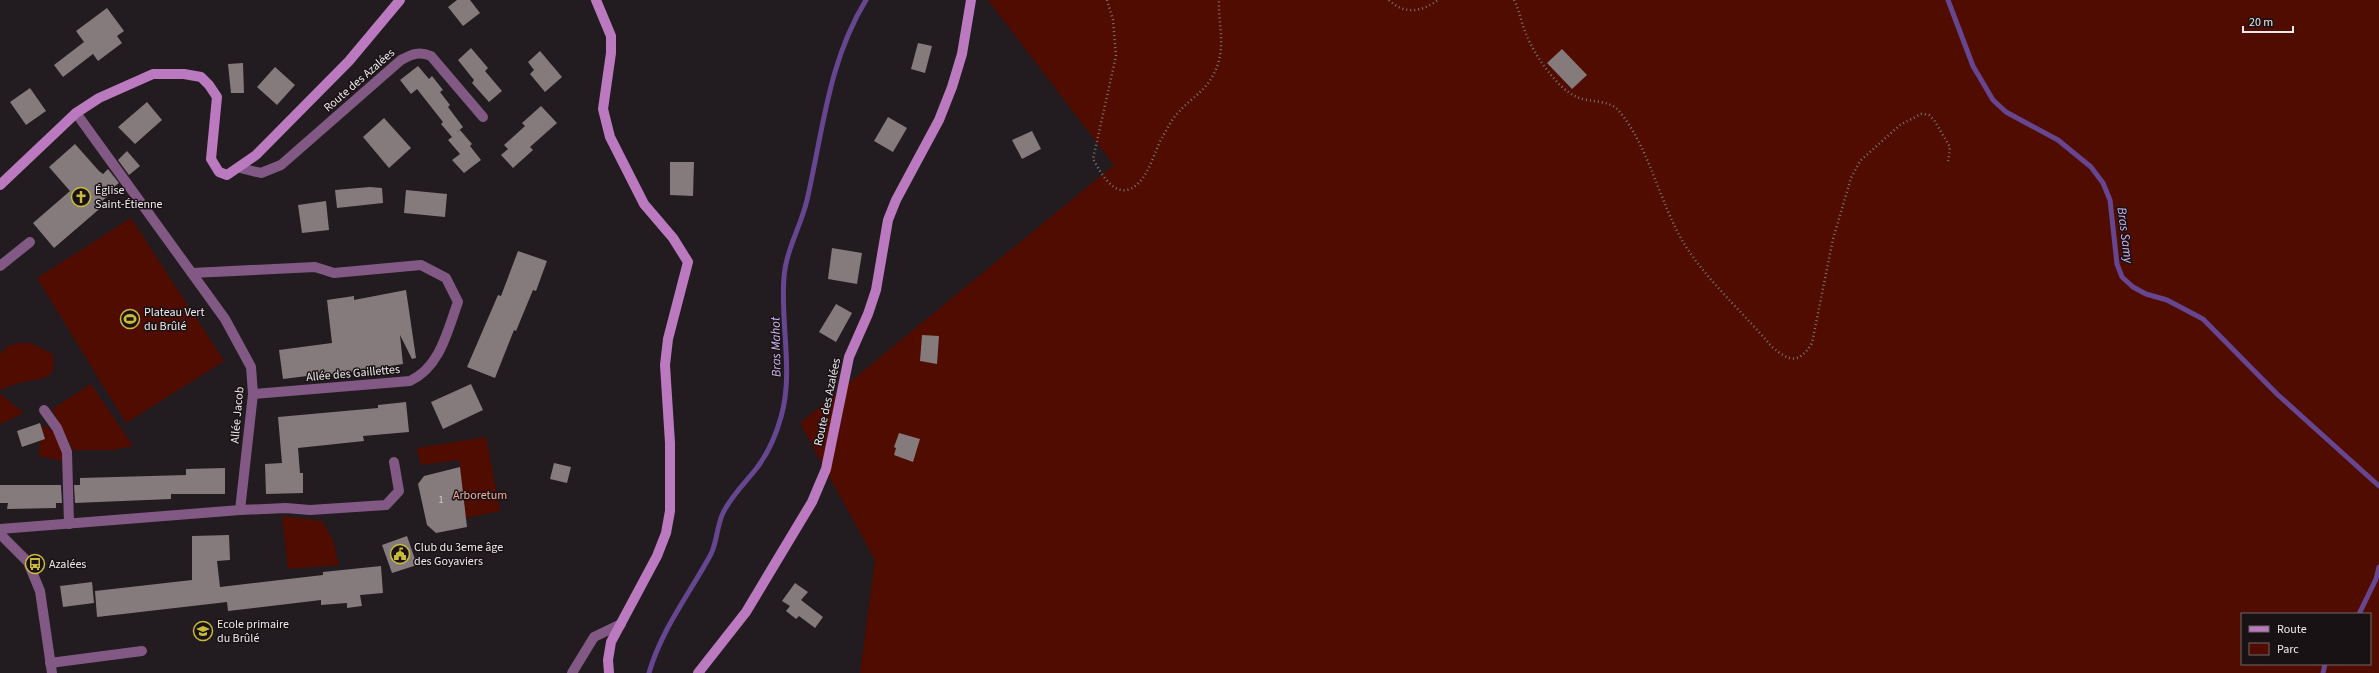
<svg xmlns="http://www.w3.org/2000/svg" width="2379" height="673" font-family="'Source Sans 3',sans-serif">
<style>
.green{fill:#510c00;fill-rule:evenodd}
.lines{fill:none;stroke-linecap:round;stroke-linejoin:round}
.stream{stroke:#674691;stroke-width:5}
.building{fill:#867b7c}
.path{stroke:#7a7477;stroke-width:2.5;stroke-dasharray:1 3;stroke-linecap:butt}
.service{stroke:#825984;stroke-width:10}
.minor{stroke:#825984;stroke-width:10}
.tertiary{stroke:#825984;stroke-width:10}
.secondary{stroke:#bb7abf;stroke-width:10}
.labels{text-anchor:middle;stroke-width:3;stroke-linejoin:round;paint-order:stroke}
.number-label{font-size:10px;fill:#d4cecf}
.street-label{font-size:12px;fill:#eee9eb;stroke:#191215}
.poi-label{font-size:12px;fill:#eee9eb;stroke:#191215;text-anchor:start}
.park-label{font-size:12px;fill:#f4ab9a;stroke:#191215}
.water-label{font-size:13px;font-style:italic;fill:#d1b9f8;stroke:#191215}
</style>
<rect width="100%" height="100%" fill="#221b1f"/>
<!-- green -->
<g class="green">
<path d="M988,0H2379V673H860L875,560L800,423L1114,165ZM2242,614H2370V664H2242Z"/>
<path d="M131,218L224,361L126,423L37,278Z"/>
<path d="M18,343H31L52,354C59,380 43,378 24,382C16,383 8,387 0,390V354L8,346Z"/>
<path d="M91,384L133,446L112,450H73L52,409Z"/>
<path d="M0,394L24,413L0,424Z"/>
<path d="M41,426C56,425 64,449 63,461L39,456L40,441L45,439Z"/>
<path d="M486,437L500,511L466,518L459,460L421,465L417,448Z"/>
<path d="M282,516L322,521L333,540L339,565L288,569Z"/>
</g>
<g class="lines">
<!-- stream -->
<g class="stream">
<path d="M1948,0L1973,66L1993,100L2006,112L2058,140L2091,167L2103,183L2110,200L2117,264L2122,277L2133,287L2146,294L2167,300L2203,319L2277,394L2379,486"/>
<path d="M2359,614L2376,579L2379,567"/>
<path d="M649,673C661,630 690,593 711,554C717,542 717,525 723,513C731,496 745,483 756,469C767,455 776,435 781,417C794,372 780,323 784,277C786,250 801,226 807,200C823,131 828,62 866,0"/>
<path d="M2323,673L2325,664"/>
</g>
</g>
<!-- building -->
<g class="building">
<path d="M457,0H470L480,13L463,26L448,7Z"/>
<path d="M107,8L124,31L117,36L122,43L98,61L93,54L63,77L54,65L84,42L76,31Z"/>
<path d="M918,43L932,46L925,73L911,69Z"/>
<path d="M471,48L488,68L485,71L502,91L489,102L472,83L474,80L458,60Z"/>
<path d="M1562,49L1587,75L1572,89L1547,63Z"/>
<path d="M540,51L562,77L545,92L530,74L534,70L528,62Z"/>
<path d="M243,63L244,93H231L228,64Z"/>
<path d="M418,66L429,79L432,76L443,90L440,92L450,105L448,107L463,127L456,133L460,130L472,144L470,146L481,160L464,173L452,160L460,154L448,140L452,137L441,124L443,122L417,89L411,94L400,80Z"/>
<path d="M275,67L295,85L277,105L257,87Z"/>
<path d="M30,88L46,111L26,125L10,102Z"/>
<path d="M147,102L162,120L135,144L118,127Z"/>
<path d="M541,106L557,123L530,147L533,150L513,168L501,155L508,149L504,145L525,126L522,123Z"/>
<path d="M888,117L907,128L893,152L874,141Z"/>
<path d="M384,118L411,148L389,168L363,137Z"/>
<path d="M1032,131L1041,149L1022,159L1012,140Z"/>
<path d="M75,144L99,171L103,174L108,169L119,183L114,187L116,189L101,202L104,205L54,248L33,223L70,191L49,167Z"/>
<path d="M127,151L140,166L129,175L118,160Z"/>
<path d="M670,162H694L693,196L670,195Z"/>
<path d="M370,187L382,188L383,203L337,208L335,190Z"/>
<path d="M406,190L447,194L445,217L404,213Z"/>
<path d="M326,201L329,230L302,233L298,205Z"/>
<path d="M832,248L862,253L857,284L828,279Z"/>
<path d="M518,251L547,261L536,291L533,290L516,331L514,330L495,378L467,367L498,295L501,296Z"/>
<path d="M406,290L416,358L412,359L400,335L403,364L332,375L331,373L283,379L279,350L332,343L327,300L354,296V300Z"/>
<path d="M836,304L852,313L836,342L819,332Z"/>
<path d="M922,335L939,336L937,364L920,361Z"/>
<path d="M471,384L483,410L443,429L431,402Z"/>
<path d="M406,402L409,432L363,436L364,441L298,448L300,473H303V493L266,494L265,464L282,463L278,417L378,408V405Z"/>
<path d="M40,423L45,439L22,447L17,431Z"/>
<path d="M899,433L920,439L913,462L894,455L896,448L894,447Z"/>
<path d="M554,463L571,467L567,483L550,479Z"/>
<path d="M460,467L467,527L436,533L427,525L418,484L424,476Z"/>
<path d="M225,468V494H171V499L75,503L74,485H80V478L186,475V469Z"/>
<path d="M0,485H61L62,503H56V508L7,509L8,503H0Z"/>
<path d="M229,535L230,560L217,561L220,587L323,575V572L381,566L383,593L360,595L362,606L347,608V603L321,605V600L228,611L227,602L97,617L95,591L192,580V536Z"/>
<path d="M407,536L417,565L392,573L382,545Z"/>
<path d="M92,582L94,603L63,607L60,586Z"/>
<path d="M795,583L808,592L801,600L823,617L815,628L799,616L796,619L786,611L790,606L782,601Z"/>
</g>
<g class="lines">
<!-- path -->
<g class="path">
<path d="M1107,0L1113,20L1116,56L1093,159C1100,171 1112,196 1130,189C1148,182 1154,151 1163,136C1167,129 1171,121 1176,115C1193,95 1208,92 1218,64C1225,41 1218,22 1219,0"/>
<path d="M1389,0C1404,15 1422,12 1438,0"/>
<path d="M1514,0C1520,11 1521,23 1526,34C1534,54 1557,89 1577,97C1590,103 1609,99 1619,111C1649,147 1660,203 1683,242C1707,281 1743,312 1772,347C1790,362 1799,364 1812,343L1833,239L1851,178L1860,161L1900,125L1921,114L1929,115L1934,120L1950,147L1948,163"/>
</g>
<!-- service -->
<g class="service">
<path d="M0,266L30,242"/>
<path d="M44,410L57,428L67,452L69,524"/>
<path d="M240,510L286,508L310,510L386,505L399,491L394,462"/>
<path d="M50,663L142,651"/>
<path d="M572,673L594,637L621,624"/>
</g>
<!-- minor -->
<g class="minor">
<path d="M240,168L261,173L281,165L401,60C412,54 419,51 431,56L483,117"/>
<path d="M192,273L315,267L334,273L421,265L446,278L458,302C447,332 440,367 410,381L253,394"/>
<path d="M0,529L240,510L253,394L251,367L225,319L76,113"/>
</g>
<!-- tertiary -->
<path class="tertiary" d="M0,534L28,562L40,591L52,673"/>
<!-- secondary -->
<g class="secondary">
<path d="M596,0L611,36V53L603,109L610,137L644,204L673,238L688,262L668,339L665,365L670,443V511L666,533L657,556L611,642L608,660L609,673"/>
<path d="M0,185L76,113L99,98L153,74H184L201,77L209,85L217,97L211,159L219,172L227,175L256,155L349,61L400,0"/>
<path d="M698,673L746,612L812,502L826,469L849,357L868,314L876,290L888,220L896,200L939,120L952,87L962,54L971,0"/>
</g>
</g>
<!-- icons -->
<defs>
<g id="church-ring" transform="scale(1)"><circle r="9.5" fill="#191215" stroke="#c9ba3a" stroke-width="1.5"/><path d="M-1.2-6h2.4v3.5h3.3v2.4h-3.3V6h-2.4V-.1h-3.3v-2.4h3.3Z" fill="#c9ba3a"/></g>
<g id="stadium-ring" transform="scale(1)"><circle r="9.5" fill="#191215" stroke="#c9ba3a" stroke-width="1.5"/><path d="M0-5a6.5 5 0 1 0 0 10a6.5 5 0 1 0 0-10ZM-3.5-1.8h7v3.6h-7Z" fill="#c9ba3a"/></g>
<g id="civic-ring" transform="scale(1)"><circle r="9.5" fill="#191215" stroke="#c9ba3a" stroke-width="1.5"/><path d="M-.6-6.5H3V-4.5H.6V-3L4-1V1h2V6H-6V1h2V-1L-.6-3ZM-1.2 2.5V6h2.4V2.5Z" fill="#c9ba3a"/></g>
<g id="bus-ring" transform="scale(1)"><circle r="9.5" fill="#191215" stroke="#c9ba3a" stroke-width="1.5"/><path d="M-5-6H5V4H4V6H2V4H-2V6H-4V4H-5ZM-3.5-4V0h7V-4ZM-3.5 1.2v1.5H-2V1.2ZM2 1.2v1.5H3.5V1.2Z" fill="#c9ba3a"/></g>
<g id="school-ring" transform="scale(1)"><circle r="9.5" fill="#191215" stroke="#c9ba3a" stroke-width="1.5"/><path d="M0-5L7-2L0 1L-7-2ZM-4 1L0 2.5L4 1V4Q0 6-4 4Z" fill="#c9ba3a"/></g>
</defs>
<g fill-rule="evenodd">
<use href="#church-ring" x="81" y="197"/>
<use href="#stadium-ring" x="130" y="319"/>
<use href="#civic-ring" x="400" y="554"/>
<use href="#bus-ring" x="35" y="564"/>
<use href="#school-ring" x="203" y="631"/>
</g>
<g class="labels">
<!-- number labels -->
<g class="number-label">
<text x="441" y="503">1</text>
</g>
<!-- street labels -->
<g class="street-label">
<text transform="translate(359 80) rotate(-41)" y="4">Route des Azalées</text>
<text transform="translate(353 373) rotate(-5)" y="4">Allée des Gaillettes</text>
<text transform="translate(827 402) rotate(-78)" y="4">Route des Azalées</text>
<text transform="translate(237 415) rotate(-85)" y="4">Allée Jacob</text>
</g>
<!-- poi labels -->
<g class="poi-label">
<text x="95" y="194">Église<tspan x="95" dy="14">Saint-Étienne</tspan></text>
<text x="144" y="316">Plateau Vert<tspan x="144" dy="14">du Brûlé</tspan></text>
<text x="414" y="551">Club du 3eme âge<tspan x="414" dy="14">des Goyaviers</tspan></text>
<text x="49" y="568">Azalées</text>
<text x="217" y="628">Ecole primaire<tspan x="217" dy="14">du Brûlé</tspan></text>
</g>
<!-- park labels -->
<g class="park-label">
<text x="480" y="499">Arboretum</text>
</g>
<!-- water labels -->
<g class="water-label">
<text transform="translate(2126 235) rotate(83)" y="5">Bras Samy</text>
<text transform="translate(775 347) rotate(-91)" y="5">Bras Mahot</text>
</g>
</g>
<!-- legend -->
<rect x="2241" y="613" width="130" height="52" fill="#191215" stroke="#6e686b"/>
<rect x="2249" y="626" width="20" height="6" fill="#bb7abf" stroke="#6e686b"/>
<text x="2277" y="633" font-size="12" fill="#eee9eb">Route</text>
<rect x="2249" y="643" width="20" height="12" fill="#510c00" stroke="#6e686b"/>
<text x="2277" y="653" font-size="12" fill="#eee9eb">Parc</text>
<!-- scale -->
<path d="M2243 26v6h50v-6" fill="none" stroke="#eee9eb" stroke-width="2"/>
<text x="2249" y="26" font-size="12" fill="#eee9eb" stroke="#191215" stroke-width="3" paint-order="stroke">20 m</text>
</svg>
